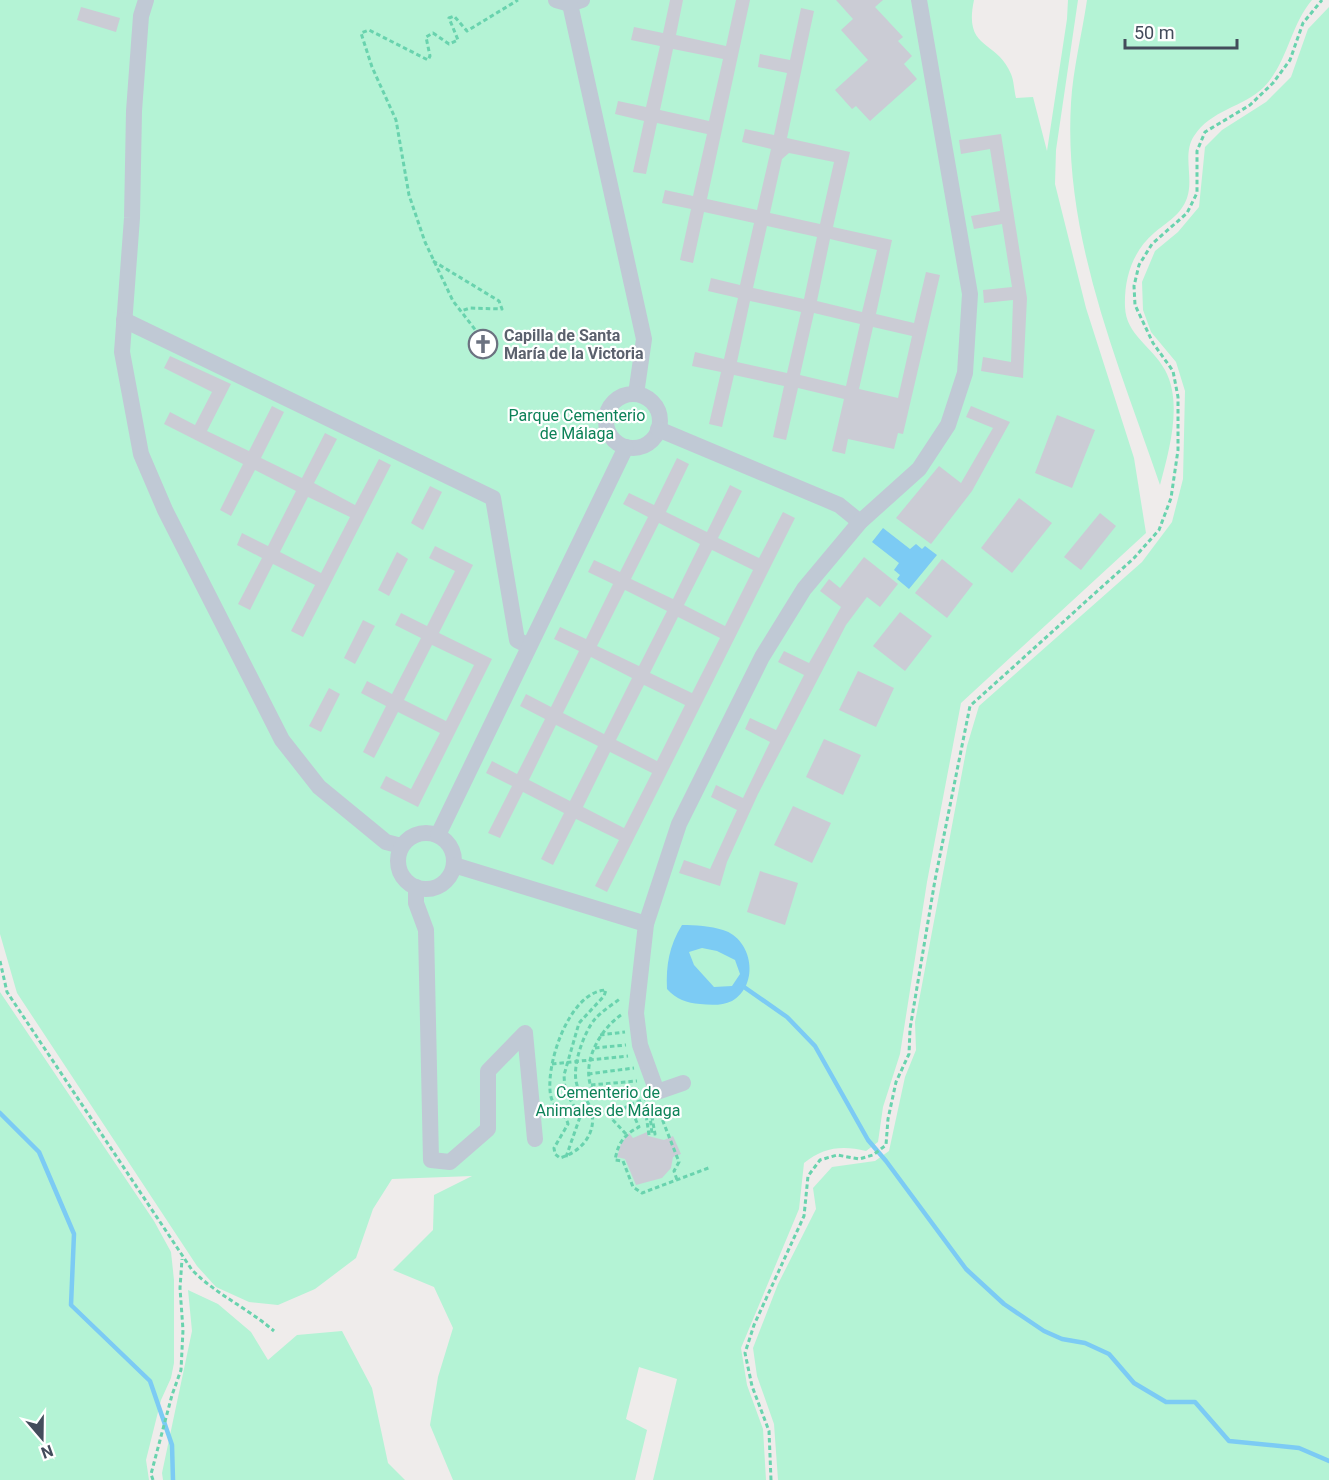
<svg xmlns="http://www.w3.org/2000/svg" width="1329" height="1480" font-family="Roboto,sans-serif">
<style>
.green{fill:#b4f3d5}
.water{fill:#7ccbf4;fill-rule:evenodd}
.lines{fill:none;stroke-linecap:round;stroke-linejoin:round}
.stream{stroke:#7ccbf4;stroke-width:4.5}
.building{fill:#cbccd5;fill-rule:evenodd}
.path{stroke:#69d3ae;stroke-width:3;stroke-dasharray:4.5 3;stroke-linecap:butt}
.minor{stroke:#c0c9d5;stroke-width:16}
.labels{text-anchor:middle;stroke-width:4.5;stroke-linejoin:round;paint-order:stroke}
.worship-label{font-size:16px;font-weight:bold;fill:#5b616d;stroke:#fff;text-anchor:start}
.park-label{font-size:16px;fill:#0d8258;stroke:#fff}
</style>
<rect width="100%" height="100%" fill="#efeceb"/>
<!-- green -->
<g class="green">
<path d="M0,0H974C963,51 997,39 1011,74C1014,81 1014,90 1016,98L1033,97L1047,151L1067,19L1068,0H1078L1056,150L1055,184L1086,308L1134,458L1146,533L961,703L927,882L900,1054L883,1107L878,1142L866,1151C843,1145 823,1147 804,1163L799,1209L741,1348L747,1385L763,1429L766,1480H653L677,1379L639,1367L626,1419L647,1430L635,1480H453L430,1425L438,1377L453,1328L434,1287L393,1270L433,1230L434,1195L472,1176L392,1179L373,1209L356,1258L315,1289L278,1305L249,1302L216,1287L197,1266L17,993L0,934Z"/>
<path d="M1087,0H1312C1290,26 1288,62 1264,87C1244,107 1210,110 1194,136C1182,154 1194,178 1187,198C1181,215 1167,222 1154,233C1132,252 1124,279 1125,307C1126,335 1152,346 1165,370C1183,403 1169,451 1160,485C1118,362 1063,236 1071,103C1073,69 1082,34 1087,0Z"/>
<path d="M1329,7V1480H778L774,1424L757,1376L753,1348L778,1284L816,1209L813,1188L832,1167L875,1161L889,1151L905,1077L916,1050L915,1022L967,746L979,706L1142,562L1172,522L1183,479L1185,391L1176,362L1151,332L1143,310L1142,282L1155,251L1178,232L1199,207L1205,147L1222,130L1266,102L1291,77L1308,29Z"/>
<path d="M0,992L154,1221L171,1252L174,1280V1363L171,1378L161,1400L146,1460L149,1480H0Z"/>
<path d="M188,1290L218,1304L251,1332L268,1360L297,1335L342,1331L372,1388L388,1463L405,1480H163L162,1473L192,1331Z"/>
</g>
<!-- water -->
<g class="water">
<path d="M883,528L910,549L916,544L922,549L925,546L937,555L909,589L897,579L900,575L894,570L899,563L872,542Z"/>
<path d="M682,925C695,925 711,926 723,930C753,939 760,985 732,1001C722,1006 710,1005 700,1004C687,1003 676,999 667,989C666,965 669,946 682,925ZM702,948L717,951L735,960L740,974L732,986L714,987L694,965L689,952Z"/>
</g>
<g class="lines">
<!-- stream -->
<g class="stream">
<path d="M744,987L787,1017L815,1046L868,1140L886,1161L966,1269L1004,1304L1044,1331L1062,1339L1085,1343L1109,1354L1134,1383L1166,1402H1195L1229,1441L1299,1448L1329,1461"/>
<path d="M0,1113L39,1152L74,1234L71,1305L150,1381L172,1445L173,1480"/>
</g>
</g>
<!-- building -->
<g class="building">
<path d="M670,0H683L676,35L726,46L736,0H750L707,199L757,210L771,149L742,142L745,129L774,135L787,73L758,67L760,54L790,60L801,8L814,11L787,138L850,152L833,227L892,240L876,314L914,323L926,272L940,275L903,434L898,433L894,449L848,439L845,454L832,451L844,399L798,388L786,440L773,437L784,386L734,375L722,427L709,424L721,372L692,366L695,352L724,359L738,298L708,291L711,278L740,285L754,223L704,212L693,263L680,260L691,209L662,203L665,190L693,196L707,134L657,123L646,174L633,172L644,121L615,114L618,101L646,107L660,46L631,40L634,27L663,33ZM673,49L723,59L709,121L660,110ZM789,153L834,162L820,224L770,213L782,159ZM767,226L817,237L804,299L753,288ZM830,239L877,250L862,312L817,301ZM750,301L801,312L787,373L737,362ZM814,313L860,324L846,386L800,375ZM873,327L912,336L898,398L859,389Z"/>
<path d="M836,0H883L875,7L903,37L898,41L912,56L904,64L917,79L870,121L856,106L852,109L835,90L868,60L841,30L853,19Z"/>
<path d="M81,7L120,18L116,32L77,20Z"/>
<path d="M1001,134L1027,298L1023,378L981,371L983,357L1011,362L1013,300L984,303L983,290L1012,287L1002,224L974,229L971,216L1000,211L990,149L961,154L959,140Z"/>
<path d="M170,356L231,384L207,431L249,451L272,406L284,412L261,458L302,478L325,433L337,439L314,483L355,505L379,459L391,465L303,637L291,631L315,585L273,564L250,610L238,604L262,558L237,545L242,533L268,546L296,491L255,470L231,516L220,510L243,464L164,424L170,412L195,425L212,392L164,368ZM308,497L350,517L321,573L280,552Z"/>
<path d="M971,406L1010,422L972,491L931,544L896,518L939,466L961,483L993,428L966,417Z"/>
<path d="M1057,415L1095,430L1072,488L1035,473Z"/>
<path d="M677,458L689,464L666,512L707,532L730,485L742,491L718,538L759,558L783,512L795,518L607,892L595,886L619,840L576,819L553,865L541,859L564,813L523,792L500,838L488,833L512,786L486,773L492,761L517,774L545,719L520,706L526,694L551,707L579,651L554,639L560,627L586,639L613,584L588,572L594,560L620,572L648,517L623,504L629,493L654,505ZM659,523L700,544L673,599L631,579ZM712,550L753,570L725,626L684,605ZM625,590L667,611L639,666L597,646ZM678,617L720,638L692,693L650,673ZM591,657L632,678L604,734L563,713ZM644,685L685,705L657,761L616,740ZM556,725L598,746L570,801L529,780ZM610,752L652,773L624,828L583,807Z"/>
<path d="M430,486L442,492L423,530L411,523Z"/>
<path d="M1019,498L1052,523L1012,573L981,548Z"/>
<path d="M1100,513L1116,526L1081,570L1064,557Z"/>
<path d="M435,546L473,565L439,633L492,659L418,807L380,788L386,776L411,789L440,733L398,712L374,758L363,752L386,706L361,693L367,681L392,694L421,638L395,625L401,613L427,626L455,571L429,558ZM432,645L474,665L446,721L404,700Z"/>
<path d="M397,552L408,559L389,596L378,590Z"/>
<path d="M864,557L898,584L880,607L867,597L846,625L758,794L727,862L720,886L679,873L684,860L710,869L737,810L711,797L716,785L743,798L770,742L745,729L750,718L776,730L804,675L778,662L784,651L809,663L841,607L820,591L829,579L840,588Z"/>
<path d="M942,559L973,584L947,618L915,593Z"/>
<path d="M900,612L932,636L905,671L873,646Z"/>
<path d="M363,620L375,626L355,664L344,658Z"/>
<path d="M858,671L894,688L876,727L839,710Z"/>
<path d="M329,688L340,694L321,732L309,726Z"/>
<path d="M824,739L861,755L843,795L806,777Z"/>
<path d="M793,806L831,823L812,863L774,845Z"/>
<path d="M760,871L798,883L785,925L747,912Z"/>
<path d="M647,1132L648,1136L664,1140L673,1136L681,1154L673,1157L671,1168L662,1178L636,1185L625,1159L617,1157L621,1144L629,1133L633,1138Z"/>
</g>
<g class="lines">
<!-- path -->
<g class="path">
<path d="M433,261L499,301L502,309L470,308L461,311"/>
<path d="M487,338L477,332L453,301L425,242L409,195L396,120L372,67L361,33L369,30L428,60L430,56L426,37L433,33L449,44L458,40L449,18L454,16L467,31L518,0"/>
<path d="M0,961L7,992L192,1270C217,1295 246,1307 274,1331"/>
<path d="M621,1015C598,1031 578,1068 595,1095L639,1090"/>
<path d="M600,1035L625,1032"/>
<path d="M595,1048L626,1045"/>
<path d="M552,1064L628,1056"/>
<path d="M588,1074L634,1068"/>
<path d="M591,1085L637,1081"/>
<path d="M629,1105L639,1127C623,1135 618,1144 615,1160L623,1161L633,1187L642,1193L711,1167"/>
<path d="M657,1106L679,1162L674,1171L677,1180"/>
<path d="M626,1134L611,1118L629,1105L645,1099"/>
<path d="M649,1135L646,1115H650L652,1134H655L650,1106"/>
<path d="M566,1157L580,1117L565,1090L564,1075L579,1023L604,996L606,990C569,991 544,1067 551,1097C554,1108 565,1113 568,1124L554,1148L555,1154L560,1158C581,1152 598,1133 591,1109C588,1100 579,1094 577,1085C571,1067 584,1032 595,1019C602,1011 613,1004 621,998"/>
<path d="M153,1480L151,1474L172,1395L181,1370L183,1330L180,1288L182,1259"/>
<path d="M771,1480L769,1431L752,1386L745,1353L754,1325L804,1216L808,1176L820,1160L837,1155L859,1159L873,1155L886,1145L888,1119L896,1082L909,1054L910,1029L935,880L970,706L1134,558L1159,530L1171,498L1178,450V397L1173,371L1153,343L1135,305L1134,286L1139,265L1152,244L1187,213L1197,193V151L1205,132L1250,105L1273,83L1290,60L1303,23L1322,0"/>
</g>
<!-- minor -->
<g class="minor">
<path d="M146,0L141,16L134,111L132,218L122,352L141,454L165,510L282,740L319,787L386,842L401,846"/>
<path d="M556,0L570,4L582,0"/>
<path d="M570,4L644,339L636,394"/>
<path d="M124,320L493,498L517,640L529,646"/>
<circle cx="633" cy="421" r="27"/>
<path d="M658,429L839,505L860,522"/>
<circle cx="426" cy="861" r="28"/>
<path d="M438,835L626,447"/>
<path d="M454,865L646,924L679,824L762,657L804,589L860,522L919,469L948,425L965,373L970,294L919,0"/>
<path d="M416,887V903L426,930L431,1160L450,1162L488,1129V1071L525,1033L535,1139"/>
<path d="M646,924L636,1013L640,1045L657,1092L683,1083"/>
</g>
</g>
<!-- icons -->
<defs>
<g id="church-ring" transform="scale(1.5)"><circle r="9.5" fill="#fff" stroke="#6b7280" stroke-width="1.5"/><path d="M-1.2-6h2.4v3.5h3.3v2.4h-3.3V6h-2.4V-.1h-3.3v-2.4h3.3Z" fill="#6b7280"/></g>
</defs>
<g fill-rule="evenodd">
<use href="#church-ring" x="483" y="344"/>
</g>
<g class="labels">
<!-- worship labels -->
<g class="worship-label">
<text x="504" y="341">Capilla de Santa<tspan x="504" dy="18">María de la Victoria</tspan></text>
</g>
<!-- park labels -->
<g class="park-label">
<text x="577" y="421">Parque Cementerio<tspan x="577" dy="18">de Málaga</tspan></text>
<text x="608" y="1098">Cementerio de<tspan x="608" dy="18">Animales de Málaga</tspan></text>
</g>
</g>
<!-- north arrow -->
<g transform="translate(42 1438) rotate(160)" stroke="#ffffff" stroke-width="4.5" paint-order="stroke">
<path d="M0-4.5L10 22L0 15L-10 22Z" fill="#434c5b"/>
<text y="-9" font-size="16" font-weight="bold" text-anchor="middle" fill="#434c5b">N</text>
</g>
<!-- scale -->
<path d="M1125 39v9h112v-9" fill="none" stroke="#434c5b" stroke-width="3"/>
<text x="1134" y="39" font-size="18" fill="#434c5b" stroke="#ffffff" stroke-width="4.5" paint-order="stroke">50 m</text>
</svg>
